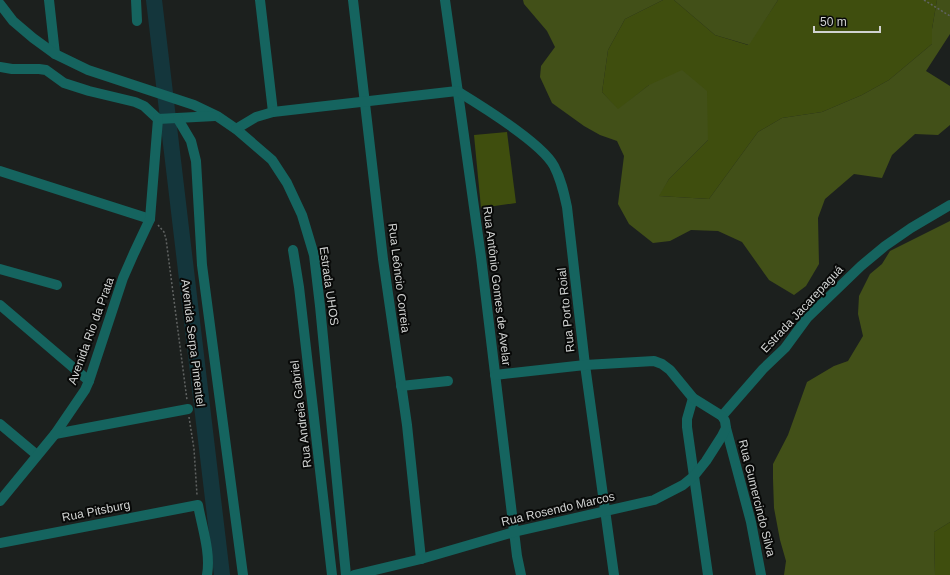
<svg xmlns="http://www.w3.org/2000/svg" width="950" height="575" font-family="Arial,sans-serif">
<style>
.green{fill:#3f4e0e}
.forest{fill:#425018}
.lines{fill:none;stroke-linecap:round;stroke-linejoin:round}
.river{stroke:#14363c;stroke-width:16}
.path{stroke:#606362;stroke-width:1.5;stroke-dasharray:2 2;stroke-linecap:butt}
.minor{stroke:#15645f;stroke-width:10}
.labels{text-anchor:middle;stroke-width:4;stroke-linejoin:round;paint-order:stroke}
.street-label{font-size:12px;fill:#d0d2d1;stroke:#080908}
</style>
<rect width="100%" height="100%" fill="#1c201e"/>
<!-- green -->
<g class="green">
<path d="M663,0H674L715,35L748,45L778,0H937L932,29V44L889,80L862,95L822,112L782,118L758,132L709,199L658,196L669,179L708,140L649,85L618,110L602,92L608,50L625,19Z"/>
<path d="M507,132L516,203L481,208L474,135Z"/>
<path d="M950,522V575H935L934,532Z"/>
</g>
<!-- forest -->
<g class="forest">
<path d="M523,0H663L625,19L608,50L602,92L618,109L649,85L682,70L707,91L708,140L669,179L659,196L709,199L758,132L782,118L822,112L862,95L889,80L932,44V29L937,0H950V34L926,71L950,86V125L938,135L915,134L892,155L882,178L854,174L825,199L818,218L819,264L806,286L794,295L769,280L742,242L718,231L691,230L670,241L653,243L629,224L618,204L624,156L617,141L600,135L584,126L552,103L540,77L541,66L555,47L547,31L524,4Z"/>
<path d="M674,0H778L749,45L715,35Z"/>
<path d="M950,221V522L934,532L935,575H784L786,561L780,540L774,508L773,479V464L788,435L807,382L834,366L848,361L863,336L858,314L859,296L870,274L882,264L890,251Z"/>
</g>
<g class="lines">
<!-- river -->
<path class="river" d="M154,0L222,575"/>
<!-- path -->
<g class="path">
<path d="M924,0L950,16"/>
<path d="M158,225L164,232L166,239L187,400"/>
<path d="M189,417L194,449L197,495"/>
</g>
<!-- minor -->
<g class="minor">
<path d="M49,0L55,54"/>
<path d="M136,0L137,21"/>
<path d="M260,0L273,112"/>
<path d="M353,0L383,259L407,425L421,559"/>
<path d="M445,0L481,257L517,556L521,575"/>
<path d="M0,4L13,21L33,38L55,54L88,70L194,105L217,116L236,129L272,160L287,183L302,215L314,255L320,306L346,575"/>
<path d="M0,67L12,69H39L46,70L64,83L89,91L135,102L144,106L158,119L215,116"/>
<path d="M178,119L191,141L196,161L202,265L243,575"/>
<path d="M236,129L256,117L273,112L457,91C480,105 542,143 554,166C561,179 564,193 567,207L585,365L614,575"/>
<path d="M0,171L150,219"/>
<path d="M293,250L299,287L332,575"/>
<path d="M0,269L57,285"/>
<path d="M0,305L89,381"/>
<path d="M401,386L448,381"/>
<path d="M693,398L687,419V427L708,575"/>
<path d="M722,416L763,369L785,348L807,318L861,266L885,246L911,228L950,205"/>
<path d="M0,424L37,455"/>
<path d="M726,428L751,522L761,575"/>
<path d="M55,434L188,409"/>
<path d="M0,501L55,434L85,390L89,381L123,278L134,253L150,219L158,119"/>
<path d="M0,543L198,505C202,527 211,553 207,575"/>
<path d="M354,575L421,559L514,532L654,500L683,485L694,476L706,461L722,436L726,428L725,421L722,416L693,398L670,370L662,364L654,361L585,365L495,375"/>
</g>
</g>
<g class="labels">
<!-- street labels -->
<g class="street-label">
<text transform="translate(399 278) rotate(83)" y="4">Rua Leôncio Correia</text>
<text transform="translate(329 286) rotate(82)" y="4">Estrada UHOS</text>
<text transform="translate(497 286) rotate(83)" y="4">Rua Antônio Gomes de Avelar</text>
<text transform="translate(802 309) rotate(-47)" y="4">Estrada Jacarepaguá</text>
<text transform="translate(566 310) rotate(-96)" y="4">Rua Porto Roial</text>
<text transform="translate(91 331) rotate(-70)" y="4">Avenida Rio da Prata</text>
<text transform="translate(193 343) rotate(83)" y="4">Avenida Serpa Pimentel</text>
<text transform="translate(301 414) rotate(-97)" y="4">Rua Andreia Gabriel</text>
<text transform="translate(757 498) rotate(76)" y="4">Rua Gumercindo Silva</text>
<text transform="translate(558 509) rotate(-13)" y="4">Rua Rosendo Marcos</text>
<text transform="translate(96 511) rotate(-11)" y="4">Rua Pitsburg</text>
</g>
</g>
<!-- scale -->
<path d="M814 26v6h66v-6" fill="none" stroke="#d0d2d1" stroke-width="2"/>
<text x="820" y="26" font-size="12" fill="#d0d2d1" stroke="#080908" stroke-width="3" paint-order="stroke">50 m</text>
</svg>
